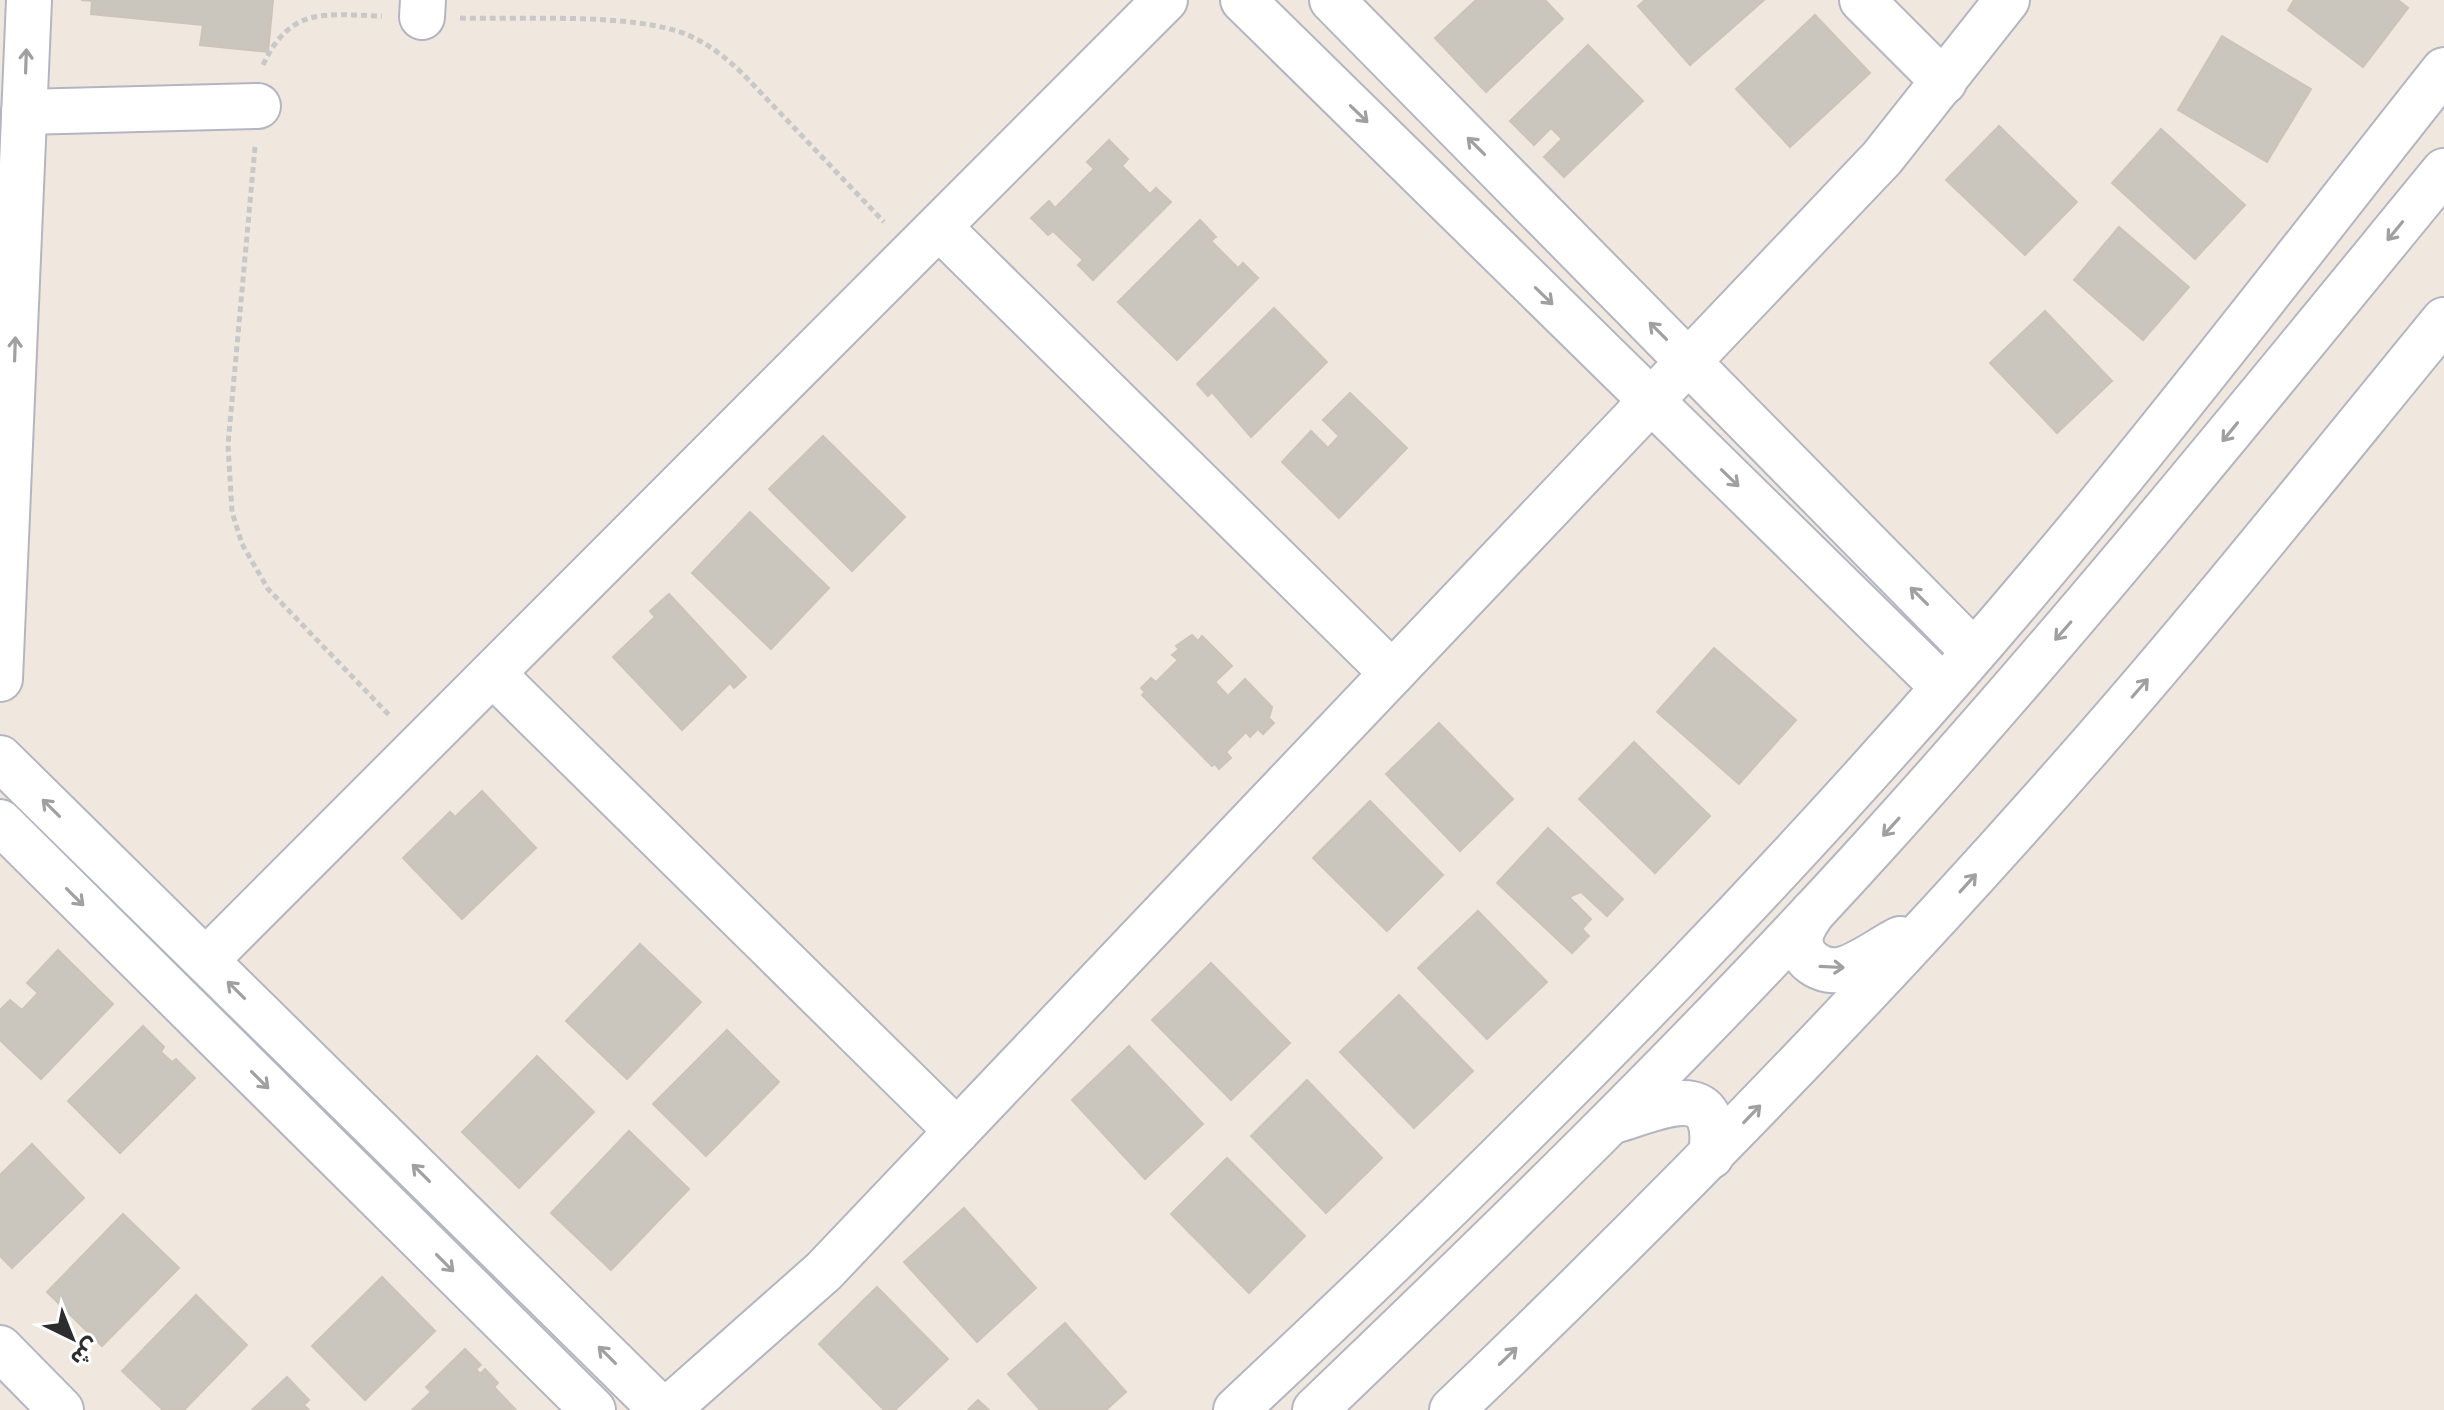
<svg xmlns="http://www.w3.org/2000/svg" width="2444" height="1410" font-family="Montserrat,'Noto Sans Arabic',sans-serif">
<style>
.building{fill:#cbc6bd;stroke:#ccc4b8;stroke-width:2}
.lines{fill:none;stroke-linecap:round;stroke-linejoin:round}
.minor-casing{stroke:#b3b6c2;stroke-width:48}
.path{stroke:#c8c8c8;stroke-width:5;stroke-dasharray:6 4;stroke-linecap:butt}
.minor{stroke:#fff;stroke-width:44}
.oneway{stroke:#a0a0a0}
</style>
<rect width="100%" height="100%" fill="#f0e8df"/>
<!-- building -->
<g class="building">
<path d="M81,0H273L268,52L200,45L203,25L91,14L92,1Z"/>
<path d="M1476,0H1545L1563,19L1486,92L1435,38Z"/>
<path d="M1645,0H1764L1690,65L1638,6Z"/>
<path d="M2294,0H2398L2408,8L2363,67L2288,10Z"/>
<path d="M1815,15L1870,73L1790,147L1736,89Z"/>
<path d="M2222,36L2311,89L2267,162L2178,110Z"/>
<path d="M1588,45L1643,101L1564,177L1544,157L1562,139L1551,128L1534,145L1510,121Z"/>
<path d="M1999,126L2077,202L2025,255L1946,180Z"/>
<path d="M2161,129L2245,205L2195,259L2112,183Z"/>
<path d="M1109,140L1128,159L1122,166L1150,194L1156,188L1171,202L1093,280L1078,265L1083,260L1053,231L1048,235L1031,218L1049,201L1055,208L1094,169L1087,162Z"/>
<path d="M1200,220L1216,237L1211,241L1238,268L1243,263L1258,278L1177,360L1118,302Z"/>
<path d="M2119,227L2189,287L2143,340L2074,280Z"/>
<path d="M1274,308L1327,362L1251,437L1212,392L1208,396L1197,384Z"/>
<path d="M2045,311L2112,381L2057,433L1990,363Z"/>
<path d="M1350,393L1407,448L1339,518L1282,462L1311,431L1328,448L1339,436L1323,420Z"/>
<path d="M823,436L905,517L852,571L769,489Z"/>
<path d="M750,512L829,588L771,649L692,573Z"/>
<path d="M669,594L746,677L734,688L730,683L682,730L613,657L655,617L650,611Z"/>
<path d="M1192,635L1198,641L1202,636L1232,666L1215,682L1228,696L1245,679L1272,707L1269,718L1274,723L1263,734L1258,729L1250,737L1246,732L1226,752L1231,758L1219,769L1215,764L1212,766L1142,695L1145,692L1141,688L1151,678L1156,682L1178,660L1172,655L1179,649L1176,646Z"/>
<path d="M1714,648L1796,720L1739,784L1657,712Z"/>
<path d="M1439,723L1513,799L1460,851L1386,774Z"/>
<path d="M1634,742L1710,816L1655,873L1579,799Z"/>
<path d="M482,791L536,848L462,919L403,858L450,812L455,817Z"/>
<path d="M1370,801L1443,875L1387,931L1313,858Z"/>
<path d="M1548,828L1623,899L1607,916L1581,892L1569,897L1591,919L1582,929L1589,936L1572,953L1497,883Z"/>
<path d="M1478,911L1547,982L1487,1039L1418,968Z"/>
<path d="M640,944L701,1002L627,1079L566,1021Z"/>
<path d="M58,950L113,1004L41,1079L0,1040V1010L10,1000L22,1010L38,993L27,983Z"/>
<path d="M1211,963L1290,1043L1231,1100L1152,1020Z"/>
<path d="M1399,995L1473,1071L1414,1128L1340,1052Z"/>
<path d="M143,1026L164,1047L161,1052L172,1062L176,1059L195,1078L120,1153L68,1101Z"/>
<path d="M727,1030L779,1082L706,1156L653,1104Z"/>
<path d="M1129,1046L1203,1124L1145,1179L1072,1100Z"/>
<path d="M537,1056L594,1112L519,1188L462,1132Z"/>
<path d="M1307,1080L1382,1158L1326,1213L1251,1136Z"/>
<path d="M629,1131L689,1189L611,1270L551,1213Z"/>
<path d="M32,1144L84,1198L12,1268L0,1256V1175Z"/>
<path d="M1227,1158L1305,1236L1249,1293L1171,1214Z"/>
<path d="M964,1208L1036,1288L977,1342L904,1262Z"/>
<path d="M123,1214L179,1268L102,1346L47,1292Z"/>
<path d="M382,1277L435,1331L365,1400L312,1346Z"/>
<path d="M877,1287L948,1359L895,1410H884L819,1344Z"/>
<path d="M196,1295L247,1345L184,1410H163L122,1371Z"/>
<path d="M1065,1323L1126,1392L1106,1410H1040L1008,1374Z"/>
<path d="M465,1349L481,1365L476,1369L480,1374L485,1369L498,1383L494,1387L516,1410H412L431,1392L426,1387Z"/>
<path d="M287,1377L309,1400L304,1405L309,1410H252Z"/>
<path d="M978,1400L989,1410H968Z"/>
</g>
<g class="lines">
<!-- minor casing -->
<g class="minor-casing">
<g id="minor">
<path d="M1243,0L1943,687"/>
<path d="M1332,0L1974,652"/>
<path d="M1862,0L1944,82"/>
<path d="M422,17L423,0"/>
<path d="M24,112L258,106"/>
<path d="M939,227L1392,673"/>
<path d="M493,674L957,1131"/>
<path d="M0,679L29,0"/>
<path d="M0,758L662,1410"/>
<path d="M0,822L593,1410"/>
<path d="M1812,913C1808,920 1802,928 1801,936C1797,959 1823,975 1844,969C1863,963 1882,948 1900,939"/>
<path d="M206,960L1165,0"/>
<path d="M1617,1120C1663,1106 1722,1077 1711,1156"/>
<path d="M0,1348L61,1410"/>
<path d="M667,1410L824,1271L1688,362L1882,158L2007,0"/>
<path d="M1236,1410C1536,1130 1826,835 2088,518C2210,371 2325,220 2444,70"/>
<path d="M1315,1410C1506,1227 1695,1043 1873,847C2072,628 2257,399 2444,171"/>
<path d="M1452,1410C1672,1199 1883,982 2084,753C2208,612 2325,465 2444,320"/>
</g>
</g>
<!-- path -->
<g class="path">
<path d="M460,18C523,20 632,12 688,35C709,44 726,58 743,74L884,222"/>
<path d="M263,65C291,5 326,15 382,16"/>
<path d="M255,147L228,445L232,512L242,544L268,589L391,717"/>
</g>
<!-- minor -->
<use href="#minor" class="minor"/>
</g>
<!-- one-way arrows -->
<defs><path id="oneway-shaft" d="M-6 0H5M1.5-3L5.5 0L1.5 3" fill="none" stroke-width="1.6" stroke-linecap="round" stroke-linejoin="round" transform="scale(2)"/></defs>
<g class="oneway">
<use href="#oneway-shaft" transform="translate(26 61) rotate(-88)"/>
<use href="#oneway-shaft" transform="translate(1359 114) rotate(44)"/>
<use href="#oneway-shaft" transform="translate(1476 146) rotate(-135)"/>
<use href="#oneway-shaft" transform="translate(2395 231) rotate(129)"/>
<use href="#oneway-shaft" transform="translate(1544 296) rotate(44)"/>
<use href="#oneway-shaft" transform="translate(1658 331) rotate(-135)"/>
<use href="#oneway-shaft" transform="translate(15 349) rotate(-88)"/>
<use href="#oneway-shaft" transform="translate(2230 432) rotate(129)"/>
<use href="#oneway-shaft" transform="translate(1730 478) rotate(44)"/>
<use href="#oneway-shaft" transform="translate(1919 596) rotate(-135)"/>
<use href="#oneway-shaft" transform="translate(2063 631) rotate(131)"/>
<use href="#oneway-shaft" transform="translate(2140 688) rotate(-49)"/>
<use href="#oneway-shaft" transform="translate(51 808) rotate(-135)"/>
<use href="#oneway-shaft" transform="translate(1891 827) rotate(132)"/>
<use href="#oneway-shaft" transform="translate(1968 883) rotate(-48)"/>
<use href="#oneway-shaft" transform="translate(75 897) rotate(45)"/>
<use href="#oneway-shaft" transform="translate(1832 967) rotate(3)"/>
<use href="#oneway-shaft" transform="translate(236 990) rotate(-135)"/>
<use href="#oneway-shaft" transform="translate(260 1080) rotate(45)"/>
<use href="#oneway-shaft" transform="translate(1752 1114) rotate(-46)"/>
<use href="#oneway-shaft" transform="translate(421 1173) rotate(-135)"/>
<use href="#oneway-shaft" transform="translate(445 1263) rotate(45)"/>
<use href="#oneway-shaft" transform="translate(607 1355) rotate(-135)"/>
<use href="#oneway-shaft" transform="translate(1508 1356) rotate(-44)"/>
</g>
<!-- north arrow -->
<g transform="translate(72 1338) rotate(137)" stroke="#ffffff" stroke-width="6" paint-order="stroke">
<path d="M0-6L14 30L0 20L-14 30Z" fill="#2d2d2d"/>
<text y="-12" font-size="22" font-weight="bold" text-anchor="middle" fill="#2d2d2d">ش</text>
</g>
</svg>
